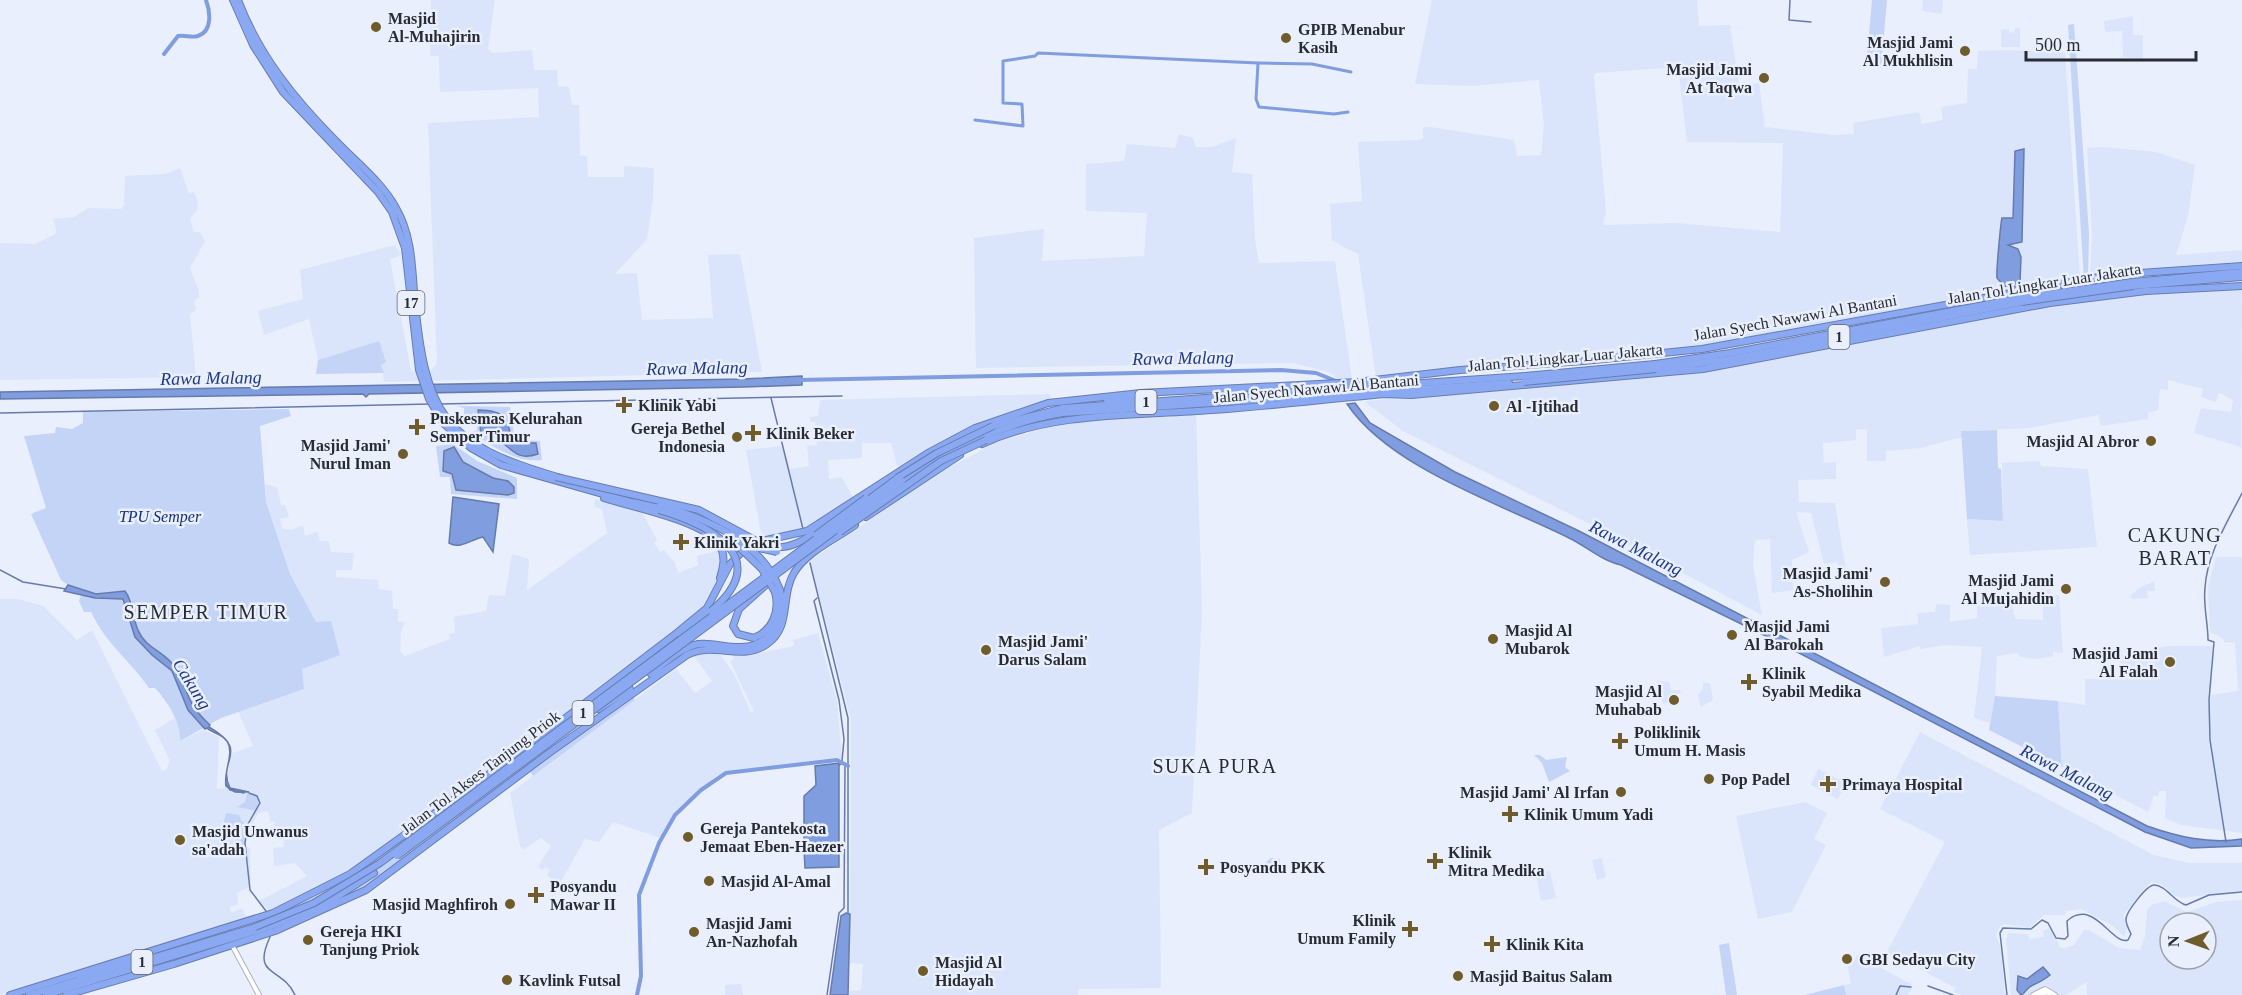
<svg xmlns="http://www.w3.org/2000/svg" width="2242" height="995" font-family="'Times New Roman',serif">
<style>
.built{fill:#dae5fc;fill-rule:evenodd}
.green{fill:#c4d4f7}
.water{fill:#809de0;stroke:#667bac;stroke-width:1.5}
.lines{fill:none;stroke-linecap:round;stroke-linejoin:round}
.stream{stroke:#667bac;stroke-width:1.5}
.canal{stroke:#809de0;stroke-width:3}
.river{stroke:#809de0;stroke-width:4}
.secondary-casing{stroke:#aab1c0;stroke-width:6}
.highway-casing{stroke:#687dae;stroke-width:8}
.secondary{stroke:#fff;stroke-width:4}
.highway{stroke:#8aa9f2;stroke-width:6}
.highway-bridge-casing{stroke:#687dae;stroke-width:8;stroke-linecap:butt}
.highway-bridge{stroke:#8aa9f2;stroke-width:6}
.poi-dot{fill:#705b2a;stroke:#e9effc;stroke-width:2}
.labels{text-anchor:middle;stroke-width:5;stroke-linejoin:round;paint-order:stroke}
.shield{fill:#e9effc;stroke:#62666e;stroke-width:1.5}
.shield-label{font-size:15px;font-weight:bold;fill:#282b31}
.poi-label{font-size:16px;font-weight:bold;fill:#282b31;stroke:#e9effc;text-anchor:start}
.street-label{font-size:16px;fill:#282b31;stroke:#e9effc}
.park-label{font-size:16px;font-style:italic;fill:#162e7a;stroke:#e9effc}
.water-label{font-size:18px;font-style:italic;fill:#1f3986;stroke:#e9effc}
.quarter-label{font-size:20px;letter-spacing:1.5px;fill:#282b31;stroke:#e9effc}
</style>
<rect width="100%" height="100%" fill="#e9effc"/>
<!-- built -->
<g class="built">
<path d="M431,0H495L488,49L492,53L532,50L534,70H557L558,86L569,87L572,105H579L580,155L587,156L588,177H624V166L654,168L653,200L647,239L615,274L637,273L642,320L713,318L708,255L740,254L762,372L384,382L379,341L318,360L309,319L264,335L258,311L303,299L300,270L395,245L401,255L390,260L411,371L428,375L437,363L428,123L539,117L538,88L440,92L439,56H430Z"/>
<path d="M1432,0H1697L1699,26L1730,25L1739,85L1759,83L1765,127L1835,135L1854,134L1853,123L1919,112L1922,124L1943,120L1941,107L1967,103L1968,69H1977L1978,51L2011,50L2065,53L2080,277L1920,307L1728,348L1643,360L1376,378L1358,254L1332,241L1330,204L1362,201L1358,142L1420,140L1423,138V127H1430L1514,140L1517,156L1541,155L1544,125L1539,80L1472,86L1415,84ZM1678,67L1687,142L1783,143L1780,232L1676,223L1603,225L1606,212L1594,76L1596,73Z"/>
<path d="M1923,0H1943L1942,14L1922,11Z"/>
<path d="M2133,16V35H2143V59L2123,57L2122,31L2105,32L2104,21Z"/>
<path d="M2015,28H2020V47H2001V30L2009,29V33L2014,32Z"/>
<path d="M1179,134L1193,138L1196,147H1212L1236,138L1232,172L1252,174L1255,239L1259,263L1335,261L1352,379L1339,380L1329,372L1293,363L976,368L974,238L1044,229L1042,261L1144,256L1147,213L1086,211V164L1124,161L1127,144L1175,148Z"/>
<path d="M2102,147L2156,152L2195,165L2188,216L2176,255L2242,250V267L2090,276L2092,236L2087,148Z"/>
<path d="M180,168L189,193L194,192L198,203L197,210L190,219L194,232H200L205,241L190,268L199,291V297L194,301L196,310L190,314L196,377L0,380V243L35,244L57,233L53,219L74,217L88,208L121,209L124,205L125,176L165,174Z"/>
<path d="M2242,282L2241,447L2194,433L2201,408L2231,412L2233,400L2219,393L2216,402L2201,397L2203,389L2168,380V390L2160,389L2158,410L2148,413V419L2101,426L2098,415L2029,428L1962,431V437L1920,448L1886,451V461H1867V429L1856,430V440L1823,443L1824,463L1836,462V479L1798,480L1799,502L1835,503L1847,577L1842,578L1837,562L1824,564L1811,513L1796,512L1809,552L1792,560L1793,590L1772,593L1770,539L1755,540L1753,566L1762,615L1596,527L1403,431L1365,402L1450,389L1648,372L2139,289Z"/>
<path d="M1050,394L1051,404L969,433L899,473L891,443H862V458L828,460L829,479L842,477L855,502L803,535L763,544L746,450L783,446L790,469L809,466L807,446L817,445L815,422H810V417L818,416L820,400Z"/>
<path d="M1196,411L1202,612L1192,813L1159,830L1161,988L1078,989V995H849L848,991L861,990L863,964L850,963L851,720L810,561L935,475L997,442L1071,421Z"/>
<path d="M2040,461L2041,466L2088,469L2097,547L1970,555L1967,519L2003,521L2002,463Z"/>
<path d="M265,484L277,487L281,505H285L289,517L280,519L283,529L291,530L303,525L305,536L317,532L320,541H329L331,552L354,553L352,570H336V577L378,580L379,589L392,591L393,609H398V621L405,622L401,632L400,651L405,656L450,639L449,634L455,633L454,617L486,611L489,595L505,596L512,554L529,559L527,590L607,533L602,509L594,507L595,499L642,512L657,540L654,543L660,552L664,550L675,563L678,573L698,565L697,556L720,550L721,568L714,590L706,605L552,728L366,864L273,913L259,901L307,876L295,863L274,866L273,848L284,847L283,836H276L274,821H270L268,811L258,813L251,826L241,820L222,831L250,848L251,886L237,893L238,904L230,907L231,913L242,908L249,921L198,938L0,995V599H18L44,606L77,640L92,630L162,771L166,770L170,761L155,730L175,718L180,731L181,741L203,730L219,737L217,789L230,787L228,773L232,753L253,746L238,711L304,689L300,671L316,623L290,574L266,502Z"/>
<path d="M2216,557H2242V833L2181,825L2165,818L2166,791H2159L2158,797L2154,795L2148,812L2062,767L2058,701L2085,705V679L2122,678L2120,655L2169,646H2212L2210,695L2238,691L2235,643L2224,642V639L2210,632L2208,586Z"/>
<path d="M2154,581L2155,591H2147L2148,598L2131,599V595L2139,588Z"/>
<path d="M2050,589L2051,596L2059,595L2063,653L2053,652V656L2037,659L2020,657L2018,653L1997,656L1995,696L1990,723L1974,718L1982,647L1945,645L1920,649V646L1884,657L1881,628L1918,624L1917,613L1935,612L1936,604L1950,605V622L1977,618V606L2011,599L2015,619L2043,620V596L2044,591Z"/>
<path d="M818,633L837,701L842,758L736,770L716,776L675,814L660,838L613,822L599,842L585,839L559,885L547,875L550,870L546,867L542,870L538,866L551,846L541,838L523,850L520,846L510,793L676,669L695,693L712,681L694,656L719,652L735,676L751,713L754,711L730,661L734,659L733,655H748L794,646L793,640Z"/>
<path d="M1658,681L1669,682L1671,690H1680L1681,694L1671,693L1668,702L1663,704Z"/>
<path d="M1703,683H1710L1713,700L1701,707L1698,695L1703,689Z"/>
<path d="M1920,732L2154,855L2189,863H2242V891L2182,898L2173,895L2161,884L2151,882L2123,915L2127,927L2124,937L2113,926L2081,909L2066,911L2065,915H2044L2029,928L2005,924L2000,926L1996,935L2001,949L2005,995H1963L1954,992L1956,988L1887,952L1945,842L1880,809Z"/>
<path d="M1818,769L1846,783L1838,799L1811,785Z"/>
<path d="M1805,802L1827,813L1814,839L1826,845L1792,912L1758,919L1736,816Z"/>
<path d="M1602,858L1606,877L1597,880L1592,860Z"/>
<path d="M1550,871L1556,898L1541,901L1536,874Z"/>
<path d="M2242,900V995H2087V982L2066,995H2056L2045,985L2028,995H2011L2006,940L2008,933L2028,934L2029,939L2044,937L2043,931L2050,928L2060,947L2064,948L2074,945L2084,930H2089L2119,948L2140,950L2145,936L2147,910L2151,905L2164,901L2187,912L2216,902ZM2170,923H2206V959H2170Z"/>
<path d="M1857,955L1911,984L1912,988L1908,995H1846L1844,985L1851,984L1847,963L1852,965Z"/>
<path d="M741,984L743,995H725V985Z"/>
</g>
<!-- green -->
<g class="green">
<path d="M1872,0H1887L1881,68L1866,67Z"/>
<path d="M2074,24L2089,233L2088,279L2084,280L2068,25Z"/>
<path d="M379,341L386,362L381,365L384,373L316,374L318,360Z"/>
<path d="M457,406L510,407L515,440L540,441L542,460C518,463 491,447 473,432L477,430L476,419L461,420L460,414H464V408Z"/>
<path d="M289,409L291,416L260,426L266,502L290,574L316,622L331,621L340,655L302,669L304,689L221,718L180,741C181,722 167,701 155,688H149C129,659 106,644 91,612H84L79,601L83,589L68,585L61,580L31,514L46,508L24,436L55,433L56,427L72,429L83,423V412Z"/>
<path d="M1997,430L1998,468L2001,469L2003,521L1967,519L1961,431Z"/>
<path d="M453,444L477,461L517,478V499L451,494L450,477H440L436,446Z"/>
<path d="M631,693L635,700L533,776L528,769L371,886L305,912L351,888L549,744V752Z"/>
<path d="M1995,696L2058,701L2062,767L1989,730Z"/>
<path d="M546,741L344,887L271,919L268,914L350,874L478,782Z"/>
<path d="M1534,755H1540L1546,760L1567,757L1565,767L1570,771L1549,782L1542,763Z"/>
<path d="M247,793L257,795L260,801L257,811L237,807L245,802Z"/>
<path d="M226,813L239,815L241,820L248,825L245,846L222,831Z"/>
<path d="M1271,858L1280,859V868L1267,872L1265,863Z"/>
<path d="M1729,943L1737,995H1726L1719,945Z"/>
<path d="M1844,985L1846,995H1805Z"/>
</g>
<!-- water -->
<g class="water">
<path d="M2024,149L2022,242L2008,245L2018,249L2021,257L2020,283L2016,287L2004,286L1997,278C1996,271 2001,221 2002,218H2013L2015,151Z"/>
<path d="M802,376V385L745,387L369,394L366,397L363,394L0,399V392L742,379Z"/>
<path d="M1355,403L1370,423L1455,472L1579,531L2147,826C2178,837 2209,844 2242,839V846L2191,848L2145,832L1774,640L1621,565C1602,561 1586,546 1569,538C1501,504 1390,468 1347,404Z"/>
<path d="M478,410C506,410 508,419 512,443H536L538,454C517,461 513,450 499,440C494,435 487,438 481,434Z"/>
<path d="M454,447L463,462L493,478L508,481L514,487V493L508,495L456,490L452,474L443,471L444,451Z"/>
<path d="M453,497L499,504L493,552L483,537C472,539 460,550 449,543Z"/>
<path d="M68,585L96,594L125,591C134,603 132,617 138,630C145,648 165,652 174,666C190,690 184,702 210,725L209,727C252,752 216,760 230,788L249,792H235L226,786C223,772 235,753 227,741C223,734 212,733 207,728L205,729L188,710L172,671L152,655L135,637L123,599L95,598L64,591Z"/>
<path d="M839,763V867L805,868L804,850L807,844L804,839V796L816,785L815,766Z"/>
<path d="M846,913L850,914L848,995H830L841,916Z"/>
<path d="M2043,967L2050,975C2044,980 2040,982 2033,985C2027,987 2026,993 2021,995L2017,990L2018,976L2027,979Z"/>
</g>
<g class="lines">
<!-- stream -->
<g class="stream">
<path d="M1790,0L1789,20L1811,22"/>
<path d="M771,398L803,529"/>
<path d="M441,404L842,396"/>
<path d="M0,413L431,404"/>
<path d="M810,563L848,718V913"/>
<path d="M0,570L23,582L66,589"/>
<path d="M817,598L814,601L839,700L844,739L842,761"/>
<path d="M839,765L843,763"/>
<path d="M226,784L230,790L244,793"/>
<path d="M249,793L257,796L260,803L248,824L245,843L250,890L266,911"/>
<path d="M2226,842L2210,740L2209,700L2214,642L2208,640C2208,623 2203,605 2205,588C2207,554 2227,523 2242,493"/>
<path d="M270,937C251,978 282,966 295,995"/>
<path d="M1928,986L1953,995"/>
<path d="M827,995L839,913L844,908L845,765"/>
<path d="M1896,995L1900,986L1911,987"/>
<path d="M2007,995L2000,933L2003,928L2031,929L2042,920L2048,923L2056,938L2065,939L2068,936L2067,921C2094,897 2112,946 2128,940L2131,934C2129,930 2126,924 2126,920C2125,913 2147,885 2154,885C2166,885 2174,902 2186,905L2209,895L2242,892"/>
</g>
<!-- canal -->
<g class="canal">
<path d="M1258,63L1312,64L1351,72"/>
<path d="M975,120L1023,126L1022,104L1003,103V61L1035,56L1038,53L1258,63L1256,99L1259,107L1334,114L1348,112"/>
</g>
<!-- river -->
<g class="river">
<path d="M164,54L178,36C185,35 192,38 198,36C213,31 210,11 206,0"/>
<path d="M799,380L1281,370L1316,373L1336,381"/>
<path d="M637,995L641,976L639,895L659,843L675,815L701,790L726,773L837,760L848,766"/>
</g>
<!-- secondary casing -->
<g class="secondary-casing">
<g id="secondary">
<path d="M232,945L259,995"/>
<path d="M2033,995L2045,989L2055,995"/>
<path d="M2038,995L2047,992L2051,995"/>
</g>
</g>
<!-- highway casing -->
<g class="highway-casing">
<g id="highway">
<path d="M233,0L253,45L283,92L378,192L392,212L405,248L419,370L429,399L443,423L471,448L501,465L659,510"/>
<path d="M238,0C259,55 294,99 336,141C356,162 382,182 396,208C411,234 412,263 414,292C425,414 441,444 561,478"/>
<path d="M2132,282L2242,272"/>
<path d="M2133,286L2242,277"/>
<path d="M1655,364L1730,353L2021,298"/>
<path d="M1656,369L1730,359L2022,302"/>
<path d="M1407,384L1525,376"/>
<path d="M1107,400L1154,396"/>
<path d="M993,426L1063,408L1388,385"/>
<path d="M982,444C1054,411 1135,416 1212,410C1270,406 1327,399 1385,394L1411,395L1703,369L2050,303L2146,291L2242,286"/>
<path d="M902,481C956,449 1001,423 1063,413L1509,383"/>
<path d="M604,498C631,507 706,521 720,546C726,557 723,568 720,578"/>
<path d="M637,500L660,505"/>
<path d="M866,517L960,455"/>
<path d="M757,542L807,531L928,453L975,428L1048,403L1141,393L1357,382L1460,370L1584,361L1702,349L2110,275L2242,266"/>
<path d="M764,545C794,555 817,530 840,514"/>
<path d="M767,584L739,609L733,626L738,634L754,638C773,630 780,611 775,592"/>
<path d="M681,636L711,611"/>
<path d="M651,674C665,663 680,648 698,644C713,642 726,648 741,647C770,647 787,617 780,590"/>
<path d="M599,709L630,689"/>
<path d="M80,976L142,958"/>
<path d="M10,995L273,913L350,874L538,739L673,636L707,608L730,564L745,549"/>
<path d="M29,995L255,927"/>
<path d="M46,995L269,927L332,900L374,873"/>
<path d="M66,995L174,964L275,931L366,890L549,753L687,655C713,641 742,662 767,644C792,627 780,596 794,573C806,552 836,539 855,525"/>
</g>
</g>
<!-- secondary -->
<use href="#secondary" class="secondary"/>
<!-- highway -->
<use href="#highway" class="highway"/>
<!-- highway-bridge casing -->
<g class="highway-bridge-casing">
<g id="highway-bridge">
<path d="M2021,298L2132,282"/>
<path d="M2022,302L2133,286"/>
<path d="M1525,376L1655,364"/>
<path d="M1524,382L1656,369"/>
<path d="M556,477L699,510L764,545"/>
<path d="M897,478L937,453L993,426"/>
<path d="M660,505C706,519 762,541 780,590"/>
<path d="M659,510C712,526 774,558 711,611"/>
<path d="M733,532L759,548L777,552"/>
<path d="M840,532L941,461L986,440"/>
<path d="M816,535L866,498"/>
<path d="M734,542L762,569L775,592"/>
<path d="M397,856L902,481"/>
<path d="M255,927L314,903L380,863L899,477"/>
</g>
</g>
<!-- highway-bridge -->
<use href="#highway-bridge" class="highway-bridge"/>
</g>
<!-- markers -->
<g class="poi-dot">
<circle cx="376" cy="27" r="6"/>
<circle cx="1286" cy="38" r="6"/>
<circle cx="1965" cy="51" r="6"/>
<circle cx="1764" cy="78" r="6"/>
<path d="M621 396h6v6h6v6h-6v6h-6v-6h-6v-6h6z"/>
<circle cx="1494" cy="406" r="6"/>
<path d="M414 418h6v6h6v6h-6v6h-6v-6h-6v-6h6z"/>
<path d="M750 424h6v6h6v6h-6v6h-6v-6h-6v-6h6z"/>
<circle cx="737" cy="437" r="6"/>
<circle cx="2151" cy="441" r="6"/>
<circle cx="403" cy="454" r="6"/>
<path d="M678 533h6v6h6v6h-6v6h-6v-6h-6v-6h6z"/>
<circle cx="1885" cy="582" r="6"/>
<circle cx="2066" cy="589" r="6"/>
<circle cx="1732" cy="635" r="6"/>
<circle cx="1493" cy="639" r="6"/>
<circle cx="986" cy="650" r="6"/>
<circle cx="2170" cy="662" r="6"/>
<path d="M1746 673h6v6h6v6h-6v6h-6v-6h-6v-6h6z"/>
<circle cx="1674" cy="700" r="6"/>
<path d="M1617 732h6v6h6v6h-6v6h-6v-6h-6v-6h6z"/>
<circle cx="1709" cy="779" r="6"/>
<path d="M1825 775h6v6h6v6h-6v6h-6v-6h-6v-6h6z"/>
<circle cx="1621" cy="792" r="6"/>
<path d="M1507 805h6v6h6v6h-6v6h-6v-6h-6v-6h6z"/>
<circle cx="688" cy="837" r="6"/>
<circle cx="180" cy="840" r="6"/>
<path d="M1432 852h6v6h6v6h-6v6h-6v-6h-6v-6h6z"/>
<path d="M1203 858h6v6h6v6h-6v6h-6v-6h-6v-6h6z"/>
<circle cx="709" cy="881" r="6"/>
<path d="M533 886h6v6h6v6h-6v6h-6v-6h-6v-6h6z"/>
<circle cx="510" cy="904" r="6"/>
<path d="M1407 920h6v6h6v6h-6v6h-6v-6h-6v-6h6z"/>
<circle cx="694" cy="932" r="6"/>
<circle cx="308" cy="940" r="6"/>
<path d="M1489 935h6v6h6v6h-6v6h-6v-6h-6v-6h6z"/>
<circle cx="1847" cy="959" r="6"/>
<circle cx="923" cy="971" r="6"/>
<circle cx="1458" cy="976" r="6"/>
<circle cx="507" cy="980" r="6"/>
</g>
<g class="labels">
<!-- shield labels -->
<g class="shield">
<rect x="397.5" y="291" width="27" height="24" rx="4.5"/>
<rect x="1828.5" y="325" width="21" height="24" rx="4.5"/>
<rect x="1135.5" y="390" width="21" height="24" rx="4.5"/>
<rect x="572.5" y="701" width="21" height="24" rx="4.5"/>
<rect x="131.5" y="950" width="21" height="24" rx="4.5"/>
</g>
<g class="shield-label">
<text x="411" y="308">17</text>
<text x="1839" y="342">1</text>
<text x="1146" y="407">1</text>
<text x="583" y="718">1</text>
<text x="142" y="967">1</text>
</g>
<!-- poi labels -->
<g class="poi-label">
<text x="388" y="24">Masjid<tspan x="388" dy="18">Al-Muhajirin</tspan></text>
<text x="1298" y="35">GPIB Menabur<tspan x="1298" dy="18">Kasih</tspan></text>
<text x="1953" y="48" text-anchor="end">Masjid Jami<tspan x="1953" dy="18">Al Mukhlisin</tspan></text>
<text x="1752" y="75" text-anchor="end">Masjid Jami<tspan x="1752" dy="18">At Taqwa</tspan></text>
<text x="638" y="411">Klinik Yabi</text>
<text x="1506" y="412">Al -Ijtihad</text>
<text x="430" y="424">Puskesmas Kelurahan<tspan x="430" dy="18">Semper Timur</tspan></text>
<text x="725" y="434" text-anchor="end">Gereja Bethel<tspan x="725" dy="18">Indonesia</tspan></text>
<text x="766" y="439">Klinik Beker</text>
<text x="2139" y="447" text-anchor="end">Masjid Al Abror</text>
<text x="391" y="451" text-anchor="end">Masjid Jami'<tspan x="391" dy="18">Nurul Iman</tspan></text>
<text x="694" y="548">Klinik Yakri</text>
<text x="1873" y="579" text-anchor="end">Masjid Jami'<tspan x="1873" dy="18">As-Sholihin</tspan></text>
<text x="2054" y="586" text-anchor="end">Masjid Jami<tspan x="2054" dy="18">Al Mujahidin</tspan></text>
<text x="1744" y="632">Masjid Jami<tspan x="1744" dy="18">Al Barokah</tspan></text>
<text x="1505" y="636">Masjid Al<tspan x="1505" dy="18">Mubarok</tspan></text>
<text x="998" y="647">Masjid Jami'<tspan x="998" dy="18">Darus Salam</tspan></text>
<text x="2158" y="659" text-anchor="end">Masjid Jami<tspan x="2158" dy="18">Al Falah</tspan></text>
<text x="1762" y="679">Klinik<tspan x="1762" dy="18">Syabil Medika</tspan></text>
<text x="1662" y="697" text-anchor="end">Masjid Al<tspan x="1662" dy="18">Muhabab</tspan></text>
<text x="1634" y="738">Poliklinik<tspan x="1634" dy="18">Umum H. Masis</tspan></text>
<text x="1721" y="785">Pop Padel</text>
<text x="1842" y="790">Primaya Hospital</text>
<text x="1609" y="798" text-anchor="end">Masjid Jami' Al Irfan</text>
<text x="1524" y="820">Klinik Umum Yadi</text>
<text x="700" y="834">Gereja Pantekosta<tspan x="700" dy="18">Jemaat Eben-Haezer</tspan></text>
<text x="192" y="837">Masjid Unwanus<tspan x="192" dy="18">sa'adah</tspan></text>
<text x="1448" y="858">Klinik<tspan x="1448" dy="18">Mitra Medika</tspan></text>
<text x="1220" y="873">Posyandu PKK</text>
<text x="721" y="887">Masjid Al-Amal</text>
<text x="550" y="892">Posyandu<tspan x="550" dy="18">Mawar II</tspan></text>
<text x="498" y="910" text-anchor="end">Masjid Maghfiroh</text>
<text x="1396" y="926" text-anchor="end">Klinik<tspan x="1396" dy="18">Umum Family</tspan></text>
<text x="706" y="929">Masjid Jami<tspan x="706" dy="18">An-Nazhofah</tspan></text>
<text x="320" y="937">Gereja HKI<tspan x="320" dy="18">Tanjung Priok</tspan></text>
<text x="1506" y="950">Klinik Kita</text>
<text x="1859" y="965">GBI Sedayu City</text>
<text x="935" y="968">Masjid Al<tspan x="935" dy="18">Hidayah</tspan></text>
<text x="1470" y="982">Masjid Baitus Salam</text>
<text x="519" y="986">Kavlink Futsal</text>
</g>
<!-- street labels -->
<g class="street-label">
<text transform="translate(2044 283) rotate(-9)" y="6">Jalan Tol Lingkar Luar Jakarta</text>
<text transform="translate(1795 317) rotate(-10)" y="6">Jalan Syech Nawawi Al Bantani</text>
<text transform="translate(1565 357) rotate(-5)" y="6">Jalan Tol Lingkar Luar Jakarta</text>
<text transform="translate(1316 388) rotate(-5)" y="6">Jalan Syech Nawawi Al Bantani</text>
<text transform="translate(480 772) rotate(-37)" y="6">Jalan Tol Akses Tanjung Priok</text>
</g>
<!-- park labels -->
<g class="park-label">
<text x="160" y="522">TPU Semper</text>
</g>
<!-- water labels -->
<g class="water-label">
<text transform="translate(1183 358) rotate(-1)" y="6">Rawa Malang</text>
<text transform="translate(697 368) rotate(-1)" y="6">Rawa Malang</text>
<text transform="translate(211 378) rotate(-1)" y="6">Rawa Malang</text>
<text transform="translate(1636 548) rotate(27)" y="6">Rawa Malang</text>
<text transform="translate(192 684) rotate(58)" y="6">Cakung</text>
<text transform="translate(2067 772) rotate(27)" y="6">Rawa Malang</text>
</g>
<!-- quarter labels -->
<g class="quarter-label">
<text x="2175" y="542">CAKUNG<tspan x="2175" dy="23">BARAT</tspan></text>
<text x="206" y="619">SEMPER TIMUR</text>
<text x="1215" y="773">SUKA PURA</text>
</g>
</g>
<!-- north arrow -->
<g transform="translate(2188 941) rotate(269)"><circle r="28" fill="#e9effc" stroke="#9ca1ab" stroke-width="1.5"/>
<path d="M0-4.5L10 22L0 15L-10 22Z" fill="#705b2a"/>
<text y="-9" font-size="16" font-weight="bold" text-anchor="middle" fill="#282b31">N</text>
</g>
<!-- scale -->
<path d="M2026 51v9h170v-9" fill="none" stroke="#282b31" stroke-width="3"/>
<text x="2035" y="51" font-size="18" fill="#282b31" stroke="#e9effc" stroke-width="4.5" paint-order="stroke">500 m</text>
</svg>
